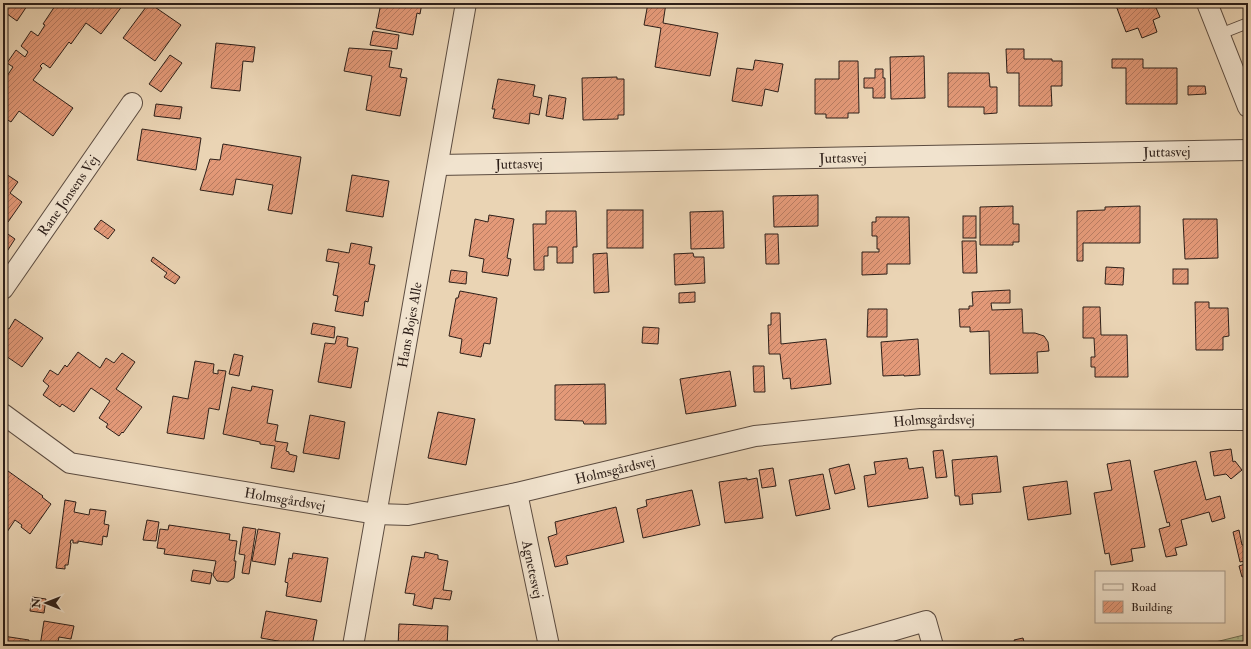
<svg xmlns="http://www.w3.org/2000/svg" width="1251" height="649" font-family="'IM FELL Double Pica',serif">
<style>
.grass{fill:url(#grass-dots);stroke:#706e54}
.building{fill:url(#building-hatch);stroke:#2d1f19}
.lines{fill:none;stroke-linecap:round;stroke-linejoin:round}
.service-casing{stroke:#5c4c40;stroke-width:12}
.minor-casing{stroke:#5c4c40;stroke-width:22}
.service{stroke:#f1e3ce;stroke-width:10}
.minor{stroke:#f1e3ce;stroke-width:20}
.labels{text-anchor:middle;stroke-width:3.5;stroke-linejoin:round;paint-order:stroke}
.street-label{font-size:14px;fill:#2d1f19;stroke:#f1e3ce}
</style>
<defs>
<pattern id="grass-dots" width="8" height="8" patternUnits="userSpaceOnUse"><rect width="8" height="8" fill="#b3bd90"/><path d="M2 2h.1M6 6h.1" fill="none" stroke="#9aa27c" stroke-width="1.8" stroke-linecap="round"/></pattern>
<pattern id="building-hatch" width="6" height="6" patternUnits="userSpaceOnUse"><rect width="6" height="6" fill="#e39978"/><path d="M-1 1l2-2M0 6l6-6M5 7l2-2" fill="none" stroke="#b87c62"/></pattern>
</defs>
<rect width="100%" height="100%" fill="#ead4b4"/>
<filter id="stains"><feTurbulence type="fractalNoise" baseFrequency=".005" numOctaves="4"/><feColorMatrix values="0 0 0 0 .2 0 0 0 0 .09 0 0 0 0 .02 0 0 0 .5 -.17"/></filter>
<radialGradient id="worn" r=".72"><stop offset=".6" stop-color="#630" stop-opacity="0"/><stop offset="1" stop-color="#630" stop-opacity=".3"/></radialGradient>
<!-- grass -->
<path class="grass" d="M1248,634V646H1199Z"/>
<!-- building -->
<g class="building">
<path d="M3,3H29L17,21L3,11Z"/>
<path d="M57,3H120L123,5L101,34L86,23L71,44L69,42L50,68L43,63L40,66L42,68L33,80L73,108L53,136L19,111L11,122L3,117V82L13,67L7,63L16,50L25,57L28,52L21,46L31,31L38,36L45,25L43,24Z"/>
<path d="M149,3L181,25L155,61L123,38Z"/>
<path d="M381,3H422L420,14L417,13L413,35L376,28Z"/>
<path d="M648,3H666L663,23L718,33L710,76L655,67L661,28L644,25Z"/>
<path d="M1115,3H1154L1160,17L1153,20L1157,32L1142,38L1138,28L1126,32Z"/>
<path d="M373,31L399,35L397,49L370,45Z"/>
<path d="M216,43L255,47L253,62L243,61L240,91L211,88Z"/>
<path d="M349,48L392,51L389,67L402,69L400,77L407,78L400,116L366,110L372,76L344,71Z"/>
<path d="M1006,49H1024V59H1052V61H1062V86H1051L1052,106H1019V73H1007Z"/>
<path d="M170,55L182,63L161,92L149,84Z"/>
<path d="M924,56L925,98L891,99L890,57Z"/>
<path d="M1112,59H1143V68H1177V104H1126V68H1112Z"/>
<path d="M755,60L783,64L778,92L765,89L762,106L732,101L737,68L753,70Z"/>
<path d="M839,61H858L859,113H848V118H826V114H815V79H839Z"/>
<path d="M875,69H883V78H885V98H873V88H864V78H875Z"/>
<path d="M948,73H989L990,87H997V113L984,114V107H948Z"/>
<path d="M617,77V79H624V115H618V119L583,120L582,78Z"/>
<path d="M498,79L535,85L533,96L542,98L539,115L530,113L529,124L493,118L495,109H492Z"/>
<path d="M1188,86H1205L1206,94L1188,95Z"/>
<path d="M549,95L566,98L563,119L546,116Z"/>
<path d="M156,104L182,107L180,119L154,116Z"/>
<path d="M142,129L201,138L196,170L137,160Z"/>
<path d="M223,144L301,157L292,214L268,210L273,185L236,179L233,195L200,190L210,159L220,160Z"/>
<path d="M3,172L18,182L10,193L22,202L8,222L3,218Z"/>
<path d="M352,175L389,181L383,217L346,211Z"/>
<path d="M818,195V226L774,227L773,196Z"/>
<path d="M1013,206V224H1019V242H1013V245H980V207Z"/>
<path d="M1140,206V243H1083V261H1077V211L1105,210V207Z"/>
<rect x="607" y="210" width="36" height="38"/>
<path d="M546,211H576L577,247H573V263H557V247H548V256H544V270H534L533,224H546Z"/>
<path d="M723,211L724,248L691,249L690,212Z"/>
<path d="M489,215L514,219L507,258L511,259L508,276L482,272L484,259L469,256L475,219L488,222Z"/>
<rect x="963" y="216" width="13" height="22"/>
<path d="M876,217H909L910,264H887V274L862,275V252H879V249H877V236H872V222H876Z"/>
<path d="M1183,219H1217L1218,258L1185,259Z"/>
<path d="M101,220L115,230L108,239L94,229Z"/>
<path d="M5,232L15,239L4,256L3,255V235Z"/>
<path d="M765,234H778L779,264H766Z"/>
<path d="M962,241H976L977,273H963Z"/>
<path d="M351,243L372,247L369,264L375,265L368,302L365,301L363,316L335,311L338,296L333,295L339,263L326,261L328,249L349,253Z"/>
<path d="M607,253L609,292L594,293L593,254Z"/>
<path d="M693,253L694,257H704L705,283L675,285L674,254Z"/>
<path d="M153,257L180,277L175,284L164,277L167,273L151,261Z"/>
<path d="M1106,267L1124,268L1123,285L1105,284Z"/>
<rect x="1173" y="269" width="15" height="15"/>
<path d="M451,270L467,272L466,284L449,282Z"/>
<path d="M1010,290V303H991L992,310L1022,309L1023,333H1035L1044,336L1048,342L1049,351L1037,352L1038,373L990,374L989,331L970,332V327H960L959,309H969V306H973L972,292Z"/>
<path d="M460,291L497,298L490,344L484,343L481,357L460,353L462,339L449,336L456,298H458Z"/>
<path d="M695,292V302L679,303V293Z"/>
<path d="M1195,302H1209V308H1228L1229,336L1223,337V350H1196Z"/>
<path d="M1083,307H1100L1101,335H1127L1128,377H1095V367H1091V357H1095L1094,338H1083Z"/>
<path d="M868,309H887V337H867Z"/>
<path d="M771,313H780L781,344L826,339L831,384L791,389L790,378L783,379L780,354H769L768,325H771Z"/>
<path d="M15,319L43,338L22,367L3,354V330L5,327L9,329Z"/>
<path d="M313,323L335,327L334,338L311,334Z"/>
<path d="M643,327L659,328L658,344L642,343Z"/>
<path d="M337,336L348,338L347,346L358,348L351,388L318,382L325,343L335,344Z"/>
<path d="M918,339L920,375L904,376V375L883,376L881,342Z"/>
<path d="M78,352L100,368L106,358L114,363L122,353L135,362L116,389L142,407L123,433L122,432L119,436L106,427L108,424L99,418L110,401L91,388L74,412L62,404L60,407L43,395L49,386L43,381L50,370L58,375L65,365L67,367Z"/>
<path d="M234,354L243,356L239,376L229,374Z"/>
<path d="M195,361L214,364L213,373L218,374V370L226,371L219,410L209,408L204,439L167,433L173,396L188,399Z"/>
<path d="M753,366H764L765,392H754Z"/>
<path d="M730,371L736,406L686,414L680,379Z"/>
<path d="M605,384L606,424H584L583,421L555,420V385Z"/>
<path d="M252,386L273,390L267,423L278,425L275,441L288,443L286,451L289,452V454L297,456L294,472L271,468L275,446L260,444V442L223,434L232,387L251,391Z"/>
<path d="M438,412L475,419L466,465L428,458Z"/>
<path d="M310,415L345,422L339,459L303,453Z"/>
<path d="M1231,449L1233,462L1235,461L1242,470L1231,479L1226,474L1214,476L1210,452Z"/>
<path d="M943,450L947,477L936,478L933,451Z"/>
<path d="M997,456L1001,492L972,494L973,504L960,505L959,496H955L952,460Z"/>
<path d="M907,458L909,469L923,467L928,498L868,507L864,476L876,474L874,462Z"/>
<path d="M1130,460L1145,547L1131,549L1133,561L1111,565L1109,553L1105,554L1094,493L1112,490L1107,464Z"/>
<path d="M1196,461L1206,500L1220,496L1225,518L1212,522L1209,512L1181,520L1187,545L1175,548L1177,555L1166,557L1159,529L1170,526L1169,522L1167,523L1154,471Z"/>
<path d="M849,464L855,489L835,494L829,469Z"/>
<path d="M773,468L776,486L762,488L759,470Z"/>
<path d="M8,471L43,496L42,497L51,504L30,534L21,527L22,525L15,520L7,532L3,529V478Z"/>
<path d="M823,474L830,509L796,516L789,480Z"/>
<path d="M747,478V480L757,478L763,518L725,523L719,482Z"/>
<path d="M1067,481L1071,514L1028,520L1023,487Z"/>
<path d="M692,490L700,525L643,538L637,509L647,506L646,500Z"/>
<path d="M65,500L76,502L74,512L89,515L90,509L106,511L104,524L109,525L107,537L103,536L102,545L78,541V543H73V540H71L70,543H71L68,565H65V569L56,568Z"/>
<path d="M616,507L624,542L566,556L568,564L555,567L548,537L557,534L555,522Z"/>
<path d="M147,520L159,522L156,541L143,540Z"/>
<path d="M169,525L230,534L229,540L237,541L234,561H236L234,578L228,582L217,581L213,575L216,561L164,554L165,549L157,548L160,529L168,530Z"/>
<path d="M243,527L256,529L249,574L242,573L245,555L239,554Z"/>
<path d="M258,529L280,533L275,565L252,561Z"/>
<path d="M1239,530L1242,545L1248,544V560L1240,562L1233,532Z"/>
<path d="M425,552L438,555V559L448,561L443,590L452,591L450,600L434,598L432,609L413,605L415,594L405,593L412,556L424,558Z"/>
<path d="M293,553L328,558L321,602L286,596L288,583L285,582L289,558L292,559Z"/>
<path d="M1248,563V575L1242,577L1239,566Z"/>
<path d="M193,570L212,573L210,584L191,581Z"/>
<path d="M32,597L46,599L44,613L30,611Z"/>
<path d="M266,611L317,620L312,646H306L261,638Z"/>
<path d="M44,621L74,626L71,639L59,637L57,646H40Z"/>
<path d="M399,624L448,626L447,646H398Z"/>
<path d="M3,636L29,640L28,646H3Z"/>
<path d="M1023,638L1025,646H1016L1014,640Z"/>
<path d="M473,642L474,646H461V644Z"/>
</g>
<g class="lines">
<!-- service casing -->
<g class="service-casing">
<path id="service" d="M1220,34L1248,23"/>
</g>
<!-- minor casing -->
<g class="minor-casing">
<g id="minor">
<path d="M1207,3L1248,107"/>
<path id="s1" d="M438,165L1248,150"/>
<path id="s2" d="M3,289L132,103"/>
<path id="s3" d="M3,414L70,463L376,514L408,515L517,493L755,436L921,419L1248,420"/>
<path id="s4" d="M517,493L549,646"/>
<path id="s5" d="M353,646L466,3"/>
<path d="M840,646L926,621L933,646"/>
</g>
</g>
<!-- service -->
<use href="#service" class="service"/>
<!-- minor -->
<use href="#minor" class="minor"/>
</g>
<g class="labels">
<!-- street labels -->
<g class="street-label">
<text dy="5" stroke="none"><textPath href="#s1" startOffset="729">Juttasvej</textPath></text>
<text dy="5" stroke="none"><textPath href="#s1" startOffset="405">Juttasvej</textPath></text>
<text dy="5" stroke="none"><textPath href="#s1" startOffset="81">Juttasvej</textPath></text>
<text dy="5" stroke="none"><textPath href="#s2" startOffset="114">Rane Jonsens Vej</textPath></text>
<text dy="5" stroke="none"><textPath href="#s5" startOffset="326">Hans Bojes Alle</textPath></text>
<text dy="5" stroke="none"><textPath href="#s3" startOffset="961">Holmsgårdsvej</textPath></text>
<text dy="5" stroke="none"><textPath href="#s3" startOffset="637">Holmsgårdsvej</textPath></text>
<text dy="5" stroke="none"><textPath href="#s3" startOffset="301">Holmsgårdsvej</textPath></text>
<text dy="5" stroke="none"><textPath href="#s4" startOffset="78">Agnetesvej</textPath></text>
</g>
</g>
<!-- margin -->
<rect width="1251" height="649" fill="none" stroke="#ead4b4" stroke-width="16"/>
<rect x="4" y="4" width="1243" height="641" fill="none" stroke="#2d1f19" stroke-width="2"/>
<rect x="8" y="8" width="1235" height="633" fill="none" stroke="#2d1f19"/>
<!-- legend -->
<rect x="1095" y="571" width="130" height="52" fill="#f1e3ce" stroke="#a39586"/>
<rect x="1103" y="584" width="20" height="6" fill="#f1e3ce" stroke="#a39586"/>
<text x="1131" y="591" font-size="12" fill="#2d1f19">Road</text>
<rect x="1103" y="601" width="20" height="12" fill="url(#building-hatch)" stroke="#a39586"/>
<text x="1131" y="611" font-size="12" fill="#2d1f19">Building</text>
<!-- north arrow -->
<g transform="translate(46 603) rotate(270)" stroke="#f1e3ce" stroke-width="3" paint-order="stroke">
<path d="M0-3L7 15L0 10L-7 15Z" fill="#2d1f19"/>
<text y="-6" font-size="11" font-weight="bold" text-anchor="middle" fill="#2d1f19">N</text>
</g>
<rect width="100%" height="100%" filter="url(#stains)"/>
<rect width="100%" height="100%" fill="url(#worn)"/>
</svg>
